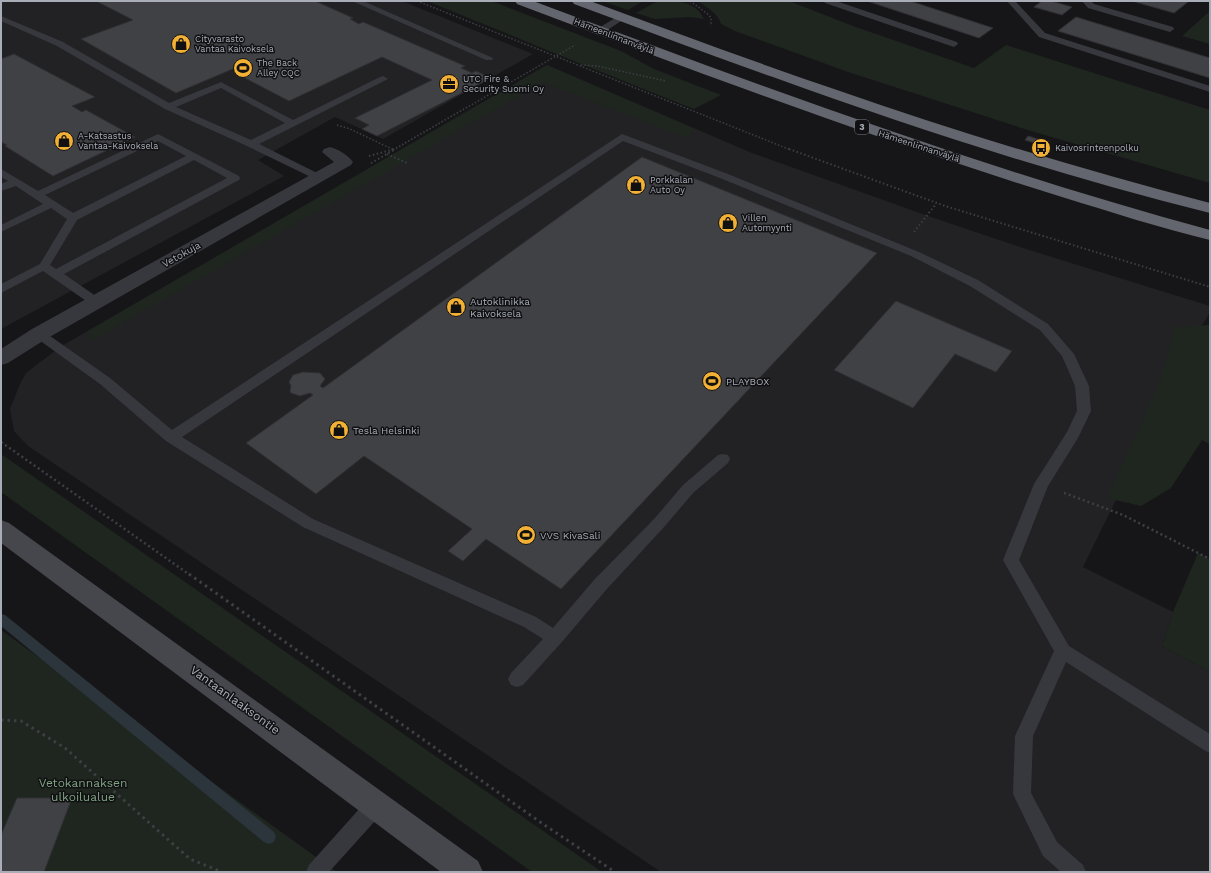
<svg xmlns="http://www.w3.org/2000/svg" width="1211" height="873" font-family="'Work Sans',sans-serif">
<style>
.built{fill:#222225}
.green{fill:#1e261f}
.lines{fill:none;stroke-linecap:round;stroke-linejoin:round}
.stream{fill:#2c353c;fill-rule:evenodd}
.building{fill:#404145;stroke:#303034}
.path-far3{stroke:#3d3f44;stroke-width:1.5;stroke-dasharray:1.5 2;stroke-linecap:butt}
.path-far2{stroke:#3d3f44;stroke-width:2;stroke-dasharray:1.5 2.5;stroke-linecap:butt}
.path-far1{stroke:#3d3f44;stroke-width:2.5;stroke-dasharray:2 3;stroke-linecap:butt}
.path{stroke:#3d3f44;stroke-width:3;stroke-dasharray:2.5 4;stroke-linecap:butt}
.lane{fill:#37383d;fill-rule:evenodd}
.street{fill:#37383d;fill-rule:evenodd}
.secondary{fill:#45474d;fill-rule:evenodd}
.highway{fill:#63666e;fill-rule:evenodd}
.labels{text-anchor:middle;stroke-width:3;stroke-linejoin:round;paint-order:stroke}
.far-street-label{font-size:9px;fill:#a8adb8;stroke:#111113}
.far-poi-label{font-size:9px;fill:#a8adb8;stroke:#111113;text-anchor:start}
.shield{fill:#111113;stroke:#7b7e86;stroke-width:1}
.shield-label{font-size:9px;font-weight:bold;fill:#a8adb8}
.street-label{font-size:10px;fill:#a8adb8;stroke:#111113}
.poi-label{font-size:10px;fill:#a8adb8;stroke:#111113;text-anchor:start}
.near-street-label{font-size:12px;fill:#a8adb8;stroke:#111113}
.near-park-label{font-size:12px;fill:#7fa381;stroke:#111113}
</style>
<rect width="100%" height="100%" fill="#161618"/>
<!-- built -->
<g class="built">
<path d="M1,1H402L533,54L383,139L335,117L258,160L284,176L1,329Z"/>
<path d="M547,65L752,153L928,216L1026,249L1210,306V312L1201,327L1083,567L1173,612L1162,646L1210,672V872H661L28,446L14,431L10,409L20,384L26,373L60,347Z"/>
</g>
<!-- green -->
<g class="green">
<path d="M427,1H491L621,51L654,69L721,95L694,109C604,74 516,37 427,1Z"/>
<path d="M602,1H643L628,10Z"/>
<path d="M658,1C676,1 695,0 704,19L690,17L655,19L636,13Z"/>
<path d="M698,1H789L853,26L974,68L1006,45L1210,110V183L1031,131L848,72L735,31L721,24C719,14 706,7 698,1Z"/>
<path d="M1210,11V44L1182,36Z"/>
<path d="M547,65L695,129L686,138L543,82L93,340L88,331Z"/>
<path d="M1210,325V444L1202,440L1171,488L1141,506L1107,498L1160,382L1175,327Z"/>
<path d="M1,454L602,872H532L1,492Z"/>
<path d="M1198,553L1210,559V672L1162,646L1173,612Z"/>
<path d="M1,630L337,872H1Z"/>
</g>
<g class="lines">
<!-- stream -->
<path class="stream" d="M1,614L5,615L274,832L276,837L274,842L269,844L264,842L1,626Z"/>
</g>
<!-- building -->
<g class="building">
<path d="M96,1H315L353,18L350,19L359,24L363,22L465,66L461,68L472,73L476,71L491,78L377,136L362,129L369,125L355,118L432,80L382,57L289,101L239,75L244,73L235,68L176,93L81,39L133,20Z"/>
<path d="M867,1H910L993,28L979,38Z"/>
<path d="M1042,1H1051L1072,7L1062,15L1034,7Z"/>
<path d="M1132,1H1189L1174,13Z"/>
<path d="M1076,17L1210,58V78L1058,31Z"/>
<path d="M14,54L95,97L72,106L82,112L86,110L135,137L53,176L5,146L7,145L1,142V59Z"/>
<path d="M1028,136L1044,141L1041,145L1025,140Z"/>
<path d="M642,157L877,253L561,589L486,539L463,561L448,551L472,529L364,456L316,494L246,443L313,395L310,393L300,396L291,393L290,391L291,386L289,382L293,375L303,372L320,373L325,379L320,386L323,388Z"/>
<path d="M896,301L1012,351L996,372L955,354L913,408L834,370Z"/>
<path d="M17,798H72L44,872H1V835Z"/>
</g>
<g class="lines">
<!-- path-far3 -->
<g class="path-far3">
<path d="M417,1L791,150"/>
<path d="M690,1L709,15L711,18V26"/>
<path d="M581,65L597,66L666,81"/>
<path d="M337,125L350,129L394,150"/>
<path d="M393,150L575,45"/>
</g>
<!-- path-far2 -->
<g class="path-far2">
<path d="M789,149L945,206L1210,287"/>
<path d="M387,154L409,164"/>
<path d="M369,156L395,149"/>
<path d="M371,163L394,150L392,149"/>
<path d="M914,232L936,204"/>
</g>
<!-- path-far1 -->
<g class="path-far1">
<path d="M1,442L190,575"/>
<path d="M1064,493L1123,515L1210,559"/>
</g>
<!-- path -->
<g class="path">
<path d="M189,574L543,824L615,872"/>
<path d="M1,720L21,721L65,748L190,859L222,872"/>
</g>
<!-- lane -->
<g class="lane">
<path d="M352,1H363L493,58L492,60H486Z"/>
<path d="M824,1H836L957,42L958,44L954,47L951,46L825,3Z"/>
<path d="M1007,1H1015L1045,33L1210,86V92L1039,37Z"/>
<path d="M1082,1H1091L1094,4L1173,27L1174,29L1170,32L1088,8Z"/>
<path d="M620,15H626L627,17L603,33H597L596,31L597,29Z"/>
<path d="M1,16L63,42L169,103L221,82L293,120L380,77L383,76L388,79L259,144L321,175L322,177L321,179L317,180L247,146L165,109L57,46L1,21ZM221,88L285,123L251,140L176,107Z"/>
<path d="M158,134L239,176L240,178L239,180L64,274L100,299L102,302L100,305H92L43,271L1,293V284L40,264L67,219L51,208L1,232V225L43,204L16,186L1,191V184L8,181L1,177V169L38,191ZM158,141L186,156L73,213L45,195ZM194,160L227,178L56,269L50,265L77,220Z"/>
<path d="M622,134L728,174L919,252L978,280L1048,324L1074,354L1089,386L1091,411L1078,438L1048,486L1019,560L1069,646L1210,734V753L1204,750L1066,662L1033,736L1031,793L1057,842L1083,865L1086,872H1061L1043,856L1013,794L1015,736L1054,651L1003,560L1034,484L1067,432L1077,411L1075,386L1062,356L1040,330L970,286L911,256L720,178L623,141L182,437L313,519L536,617L553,628L594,580L655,518L683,485L718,455L723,454L728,455L730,459L728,463L693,493L665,526L606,590L561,643L523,685L517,687L511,685L508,679L511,673L543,639L524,627L303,527L166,441L100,384L35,337L33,334L35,331L39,330L43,331L110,378L172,430Z"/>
<path d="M377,794L384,797L387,804L384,811L329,872H306L309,865L370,797Z"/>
</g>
<!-- street -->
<path class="street" d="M330,147C338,149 348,155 353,162L351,165L46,339L8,363L1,365V349L32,329L334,162L322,152L324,149Z"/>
<!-- secondary -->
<path class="secondary" d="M1,520L9,523L478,861L483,872H441L1,543Z"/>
<!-- highway -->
<g class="highway">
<path d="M515,1H533C756,84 980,168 1210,230V240C1160,228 1111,212 1062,197C877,140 697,72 517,4Z"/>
<path d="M572,1H590C672,31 754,62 837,90C960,133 1084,170 1210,203V213C1062,176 916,129 773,77C706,54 640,28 574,4Z"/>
</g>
</g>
<!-- icons -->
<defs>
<g id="shop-disc" transform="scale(1)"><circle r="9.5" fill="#f2b134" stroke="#111113"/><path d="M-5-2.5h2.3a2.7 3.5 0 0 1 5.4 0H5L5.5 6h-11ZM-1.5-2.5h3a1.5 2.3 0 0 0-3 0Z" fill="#111"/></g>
<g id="stadium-disc" transform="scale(1)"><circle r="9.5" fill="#f2b134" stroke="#111113"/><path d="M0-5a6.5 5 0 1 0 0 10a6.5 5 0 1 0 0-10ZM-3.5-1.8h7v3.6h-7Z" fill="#111"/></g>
<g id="office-disc" transform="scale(1)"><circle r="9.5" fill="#f2b134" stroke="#111113"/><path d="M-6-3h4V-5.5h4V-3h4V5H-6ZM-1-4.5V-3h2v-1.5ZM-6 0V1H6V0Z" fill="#111"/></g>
<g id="bus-disc" transform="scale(1)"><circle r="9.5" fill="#f2b134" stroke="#111113"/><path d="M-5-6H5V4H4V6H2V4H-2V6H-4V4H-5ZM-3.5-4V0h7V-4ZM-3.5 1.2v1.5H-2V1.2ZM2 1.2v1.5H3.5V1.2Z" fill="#111"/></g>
</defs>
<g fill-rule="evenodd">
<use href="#shop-disc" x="181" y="44"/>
<use href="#stadium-disc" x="243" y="68"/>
<use href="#office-disc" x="449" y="84"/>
<use href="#shop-disc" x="64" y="141"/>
<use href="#bus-disc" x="1041" y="148"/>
<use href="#shop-disc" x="636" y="185"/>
<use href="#shop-disc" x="728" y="223"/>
<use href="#shop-disc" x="456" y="307"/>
<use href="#stadium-disc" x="712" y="381"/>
<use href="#shop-disc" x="339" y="430"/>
<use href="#stadium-disc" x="526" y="535"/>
</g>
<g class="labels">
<!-- far-street labels -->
<g class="far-street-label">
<text transform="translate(614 36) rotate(21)" y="3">Hämeenlinnanväylä</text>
<text transform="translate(919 146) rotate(18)" y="3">Hämeenlinnanväylä</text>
</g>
<!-- far-poi labels -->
<g class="far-poi-label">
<text x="195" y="42">Cityvarasto<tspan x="195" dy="10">Vantaa Kaivoksela</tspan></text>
<text x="257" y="66">The Back<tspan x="257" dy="10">Alley CQC</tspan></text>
<text x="463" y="82">UTC Fire &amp;<tspan x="463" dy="10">Security Suomi Oy</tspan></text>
<text x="78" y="139">A-Katsastus<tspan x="78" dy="10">Vantaa-Kaivoksela</tspan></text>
<text x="1055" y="151">Kaivosrinteenpolku</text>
<text x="650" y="183">Porkkalan<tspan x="650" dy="10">Auto Oy</tspan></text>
<text x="742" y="221">Villen<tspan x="742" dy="10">Automyynti</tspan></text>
</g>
<!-- shield labels -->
<rect class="shield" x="855" y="120" width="14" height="14" rx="3"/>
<g class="shield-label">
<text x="862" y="130">3</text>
</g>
<!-- street labels -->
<g class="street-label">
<text transform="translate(181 254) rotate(-29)" y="4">Vetokuja</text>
</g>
<!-- poi labels -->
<g class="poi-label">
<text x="470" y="305">Autoklinikka<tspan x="470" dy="12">Kaivoksela</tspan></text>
<text x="726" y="385">PLAYBOX</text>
<text x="353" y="434">Tesla Helsinki</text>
<text x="540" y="539">VVS KivaSali</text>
</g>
<!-- near-street labels -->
<g class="near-street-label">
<text transform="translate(235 700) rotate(36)" y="4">Vantaanlaaksontie</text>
</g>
<!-- near-park labels -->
<g class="near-park-label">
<text x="83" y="787">Vetokannaksen<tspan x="83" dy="14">ulkoilualue</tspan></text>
</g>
</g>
<!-- border -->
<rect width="1211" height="873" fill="none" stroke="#a8adb8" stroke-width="4"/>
</svg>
